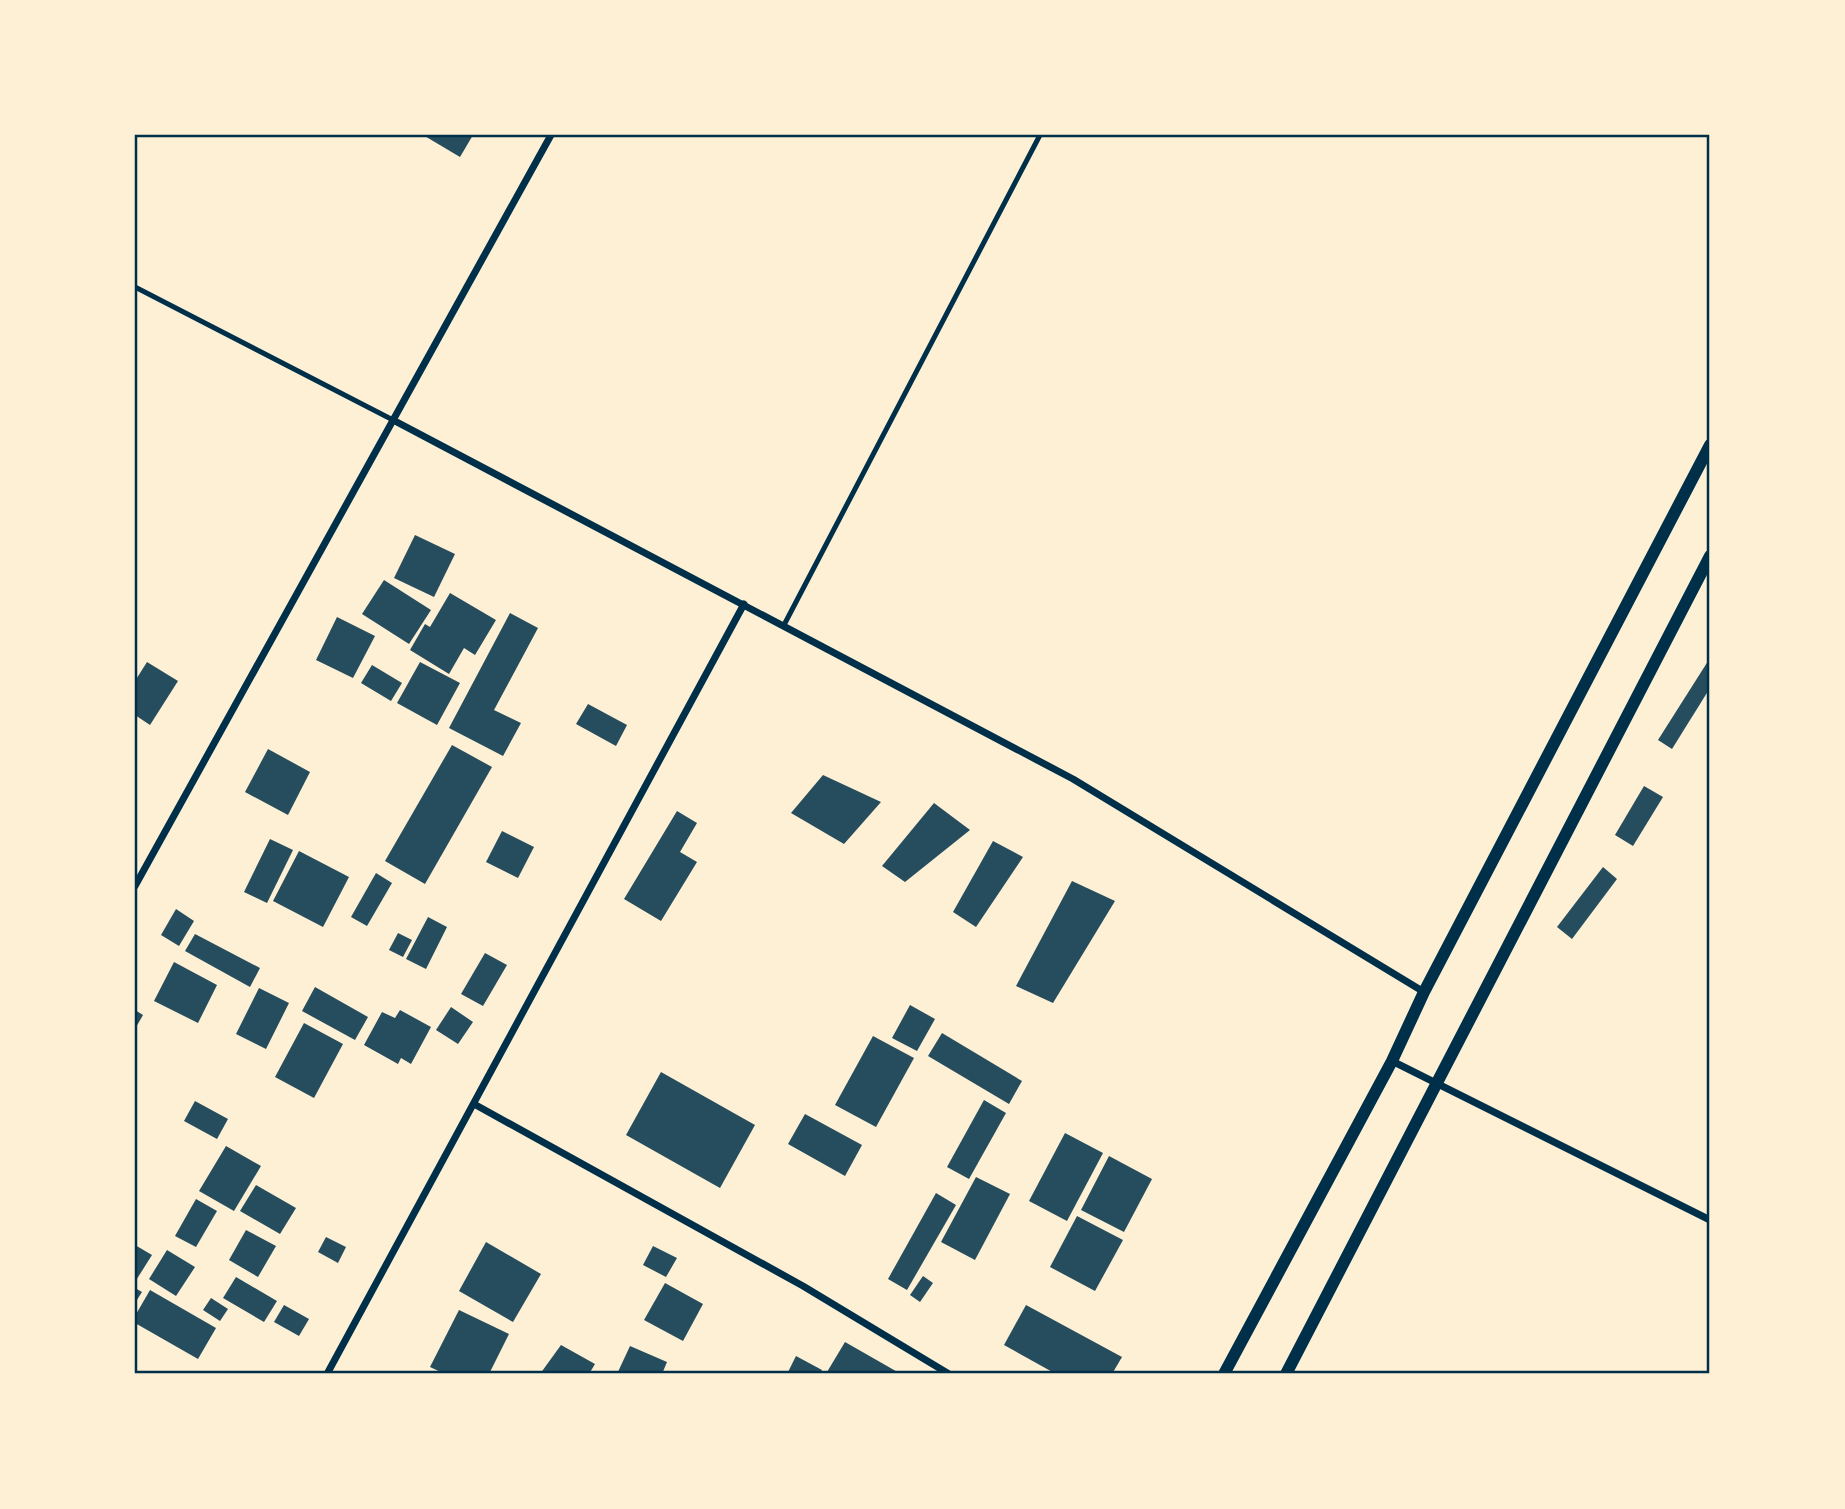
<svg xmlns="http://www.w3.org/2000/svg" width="1845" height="1509" font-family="Inter,sans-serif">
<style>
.building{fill:#264d5e}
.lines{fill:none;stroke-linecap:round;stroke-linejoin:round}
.service{stroke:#003049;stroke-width:5}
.minor{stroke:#003049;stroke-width:7}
.tertiary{stroke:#003049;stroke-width:12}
.neatline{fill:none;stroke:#003049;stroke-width:2.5}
</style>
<rect width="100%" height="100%" fill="#fdf0d5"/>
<!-- building -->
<g class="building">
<path d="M423,135H473L460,157Z"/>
<path d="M415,535L455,554L434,597L394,578Z"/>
<path d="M384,580L431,610L409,644L362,614Z"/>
<path d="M450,593L496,620L475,655L464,648L449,674L410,650L425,624L430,627Z"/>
<path d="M510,613L538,628L494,710L521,723L503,756L449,728Z"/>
<path d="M337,617L375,636L353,678L316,660Z"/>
<path d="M1710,658V688L1672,749L1658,740Z"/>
<path d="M147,662L178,681L150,725L135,715V681Z"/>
<path d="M420,662L460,683L437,725L397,703Z"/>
<path d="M372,665L402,683L391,701L361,683Z"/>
<path d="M588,704L627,725L616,746L576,724Z"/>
<path d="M452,745L492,767L425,884L385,861Z"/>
<path d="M268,749L310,772L288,815L245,792Z"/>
<path d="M823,775L881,802L844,844L791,813Z"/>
<path d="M1644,786L1663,797L1633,846L1615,835Z"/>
<path d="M934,803L970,830L905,882L882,866Z"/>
<path d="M677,811L697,823L680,852L697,862L661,921L624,899Z"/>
<path d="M502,831L534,847L518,878L486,862Z"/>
<path d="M270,839L293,850L267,903L244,892Z"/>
<path d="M993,841L1023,857L976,927L953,912Z"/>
<path d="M299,851L349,877L323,927L273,901Z"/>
<path d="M1603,867L1617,879L1572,939L1557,927Z"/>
<path d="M376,873L392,883L367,926L351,917Z"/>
<path d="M1072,881L1115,901L1053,1003L1016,986Z"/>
<path d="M176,909L194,921L179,946L161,935Z"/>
<path d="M428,917L447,927L426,969L406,959Z"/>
<path d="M398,933L412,940L403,957L389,950Z"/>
<path d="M195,934L260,968L250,987L185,951Z"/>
<path d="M485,953L507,965L483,1006L461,994Z"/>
<path d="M174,962L217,985L198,1023L154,1001Z"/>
<path d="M315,987L368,1017L355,1040L302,1011Z"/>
<path d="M259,988L289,1003L266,1049L236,1034Z"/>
<path d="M910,1005L935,1019L917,1051L892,1038Z"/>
<path d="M451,1007L473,1022L458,1044L436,1030Z"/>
<path d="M135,1010L143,1015L135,1029Z"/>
<path d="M400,1010L431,1027L411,1064L401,1058L398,1064L364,1045L382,1012L395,1018Z"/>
<path d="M304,1023L343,1044L314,1098L275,1077Z"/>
<path d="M942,1033L1022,1081L1009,1104L928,1056Z"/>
<path d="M873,1036L914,1058L876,1127L835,1105Z"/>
<path d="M661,1072L755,1125L720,1188L626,1135Z"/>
<path d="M984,1100L1006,1113L969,1179L947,1167Z"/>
<path d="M195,1101L228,1119L217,1139L184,1121Z"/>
<path d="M805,1114L862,1145L845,1176L788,1144Z"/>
<path d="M1065,1133L1103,1153L1067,1221L1029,1201Z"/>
<path d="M226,1146L261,1166L234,1211L199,1191Z"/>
<path d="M1109,1156L1152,1179L1124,1232L1081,1210Z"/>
<path d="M976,1177L1010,1194L975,1260L941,1242Z"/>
<path d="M256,1185L296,1208L280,1234L240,1211Z"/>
<path d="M936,1193L956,1205L907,1290L888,1279Z"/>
<path d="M196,1199L217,1211L196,1247L175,1236Z"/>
<path d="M1077,1216L1123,1240L1095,1291L1050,1267Z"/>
<path d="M246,1230L276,1246L258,1277L229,1260Z"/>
<path d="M326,1237L346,1247L338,1263L318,1252Z"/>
<path d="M486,1242L541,1274L513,1322L459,1291Z"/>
<path d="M135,1245L152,1255L135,1282Z"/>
<path d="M653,1246L677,1258L666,1277L643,1265Z"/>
<path d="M167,1250L195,1267L176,1296L149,1279Z"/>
<path d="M923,1276L933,1283L920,1302L910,1295Z"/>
<path d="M236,1277L277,1301L264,1322L223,1298Z"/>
<path d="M665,1283L703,1304L683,1341L644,1320Z"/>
<path d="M135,1288L142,1292L135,1303Z"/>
<path d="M150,1290L216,1328L198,1359L135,1323V1316Z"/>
<path d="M211,1298L228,1309L220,1321L203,1310Z"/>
<path d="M284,1305L309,1319L299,1336L274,1322Z"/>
<path d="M1026,1305L1122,1357L1112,1374H1056L1004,1345Z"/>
<path d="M459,1310L509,1334L489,1374H445L430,1367Z"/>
<path d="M845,1342L901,1374L827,1372Z"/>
<path d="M561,1345L595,1364L589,1374H540Z"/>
<path d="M630,1346L667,1362L662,1374H617Z"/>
<path d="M796,1356L822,1370L820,1374H787Z"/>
</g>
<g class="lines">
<!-- service -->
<g class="service">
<path d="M135,287L393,420"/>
<path d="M784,625L1040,135"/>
</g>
<!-- minor -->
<g class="minor">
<path d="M393,420L1073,779L1424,992"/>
<path d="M135,886L551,135"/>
<path d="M1392,1061L1710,1220"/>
<path d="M474,1104L803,1286L949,1374"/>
<path d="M327,1374L744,604"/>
</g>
<!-- tertiary -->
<g class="tertiary">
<path d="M1224,1374L1392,1061L1424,992L1710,445"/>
<path d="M1286,1374L1710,556"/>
</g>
</g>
<!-- border -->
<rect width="1845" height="1509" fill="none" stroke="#fdf0d5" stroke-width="273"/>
<rect x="136" y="136" width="1572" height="1236" class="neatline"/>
</svg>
